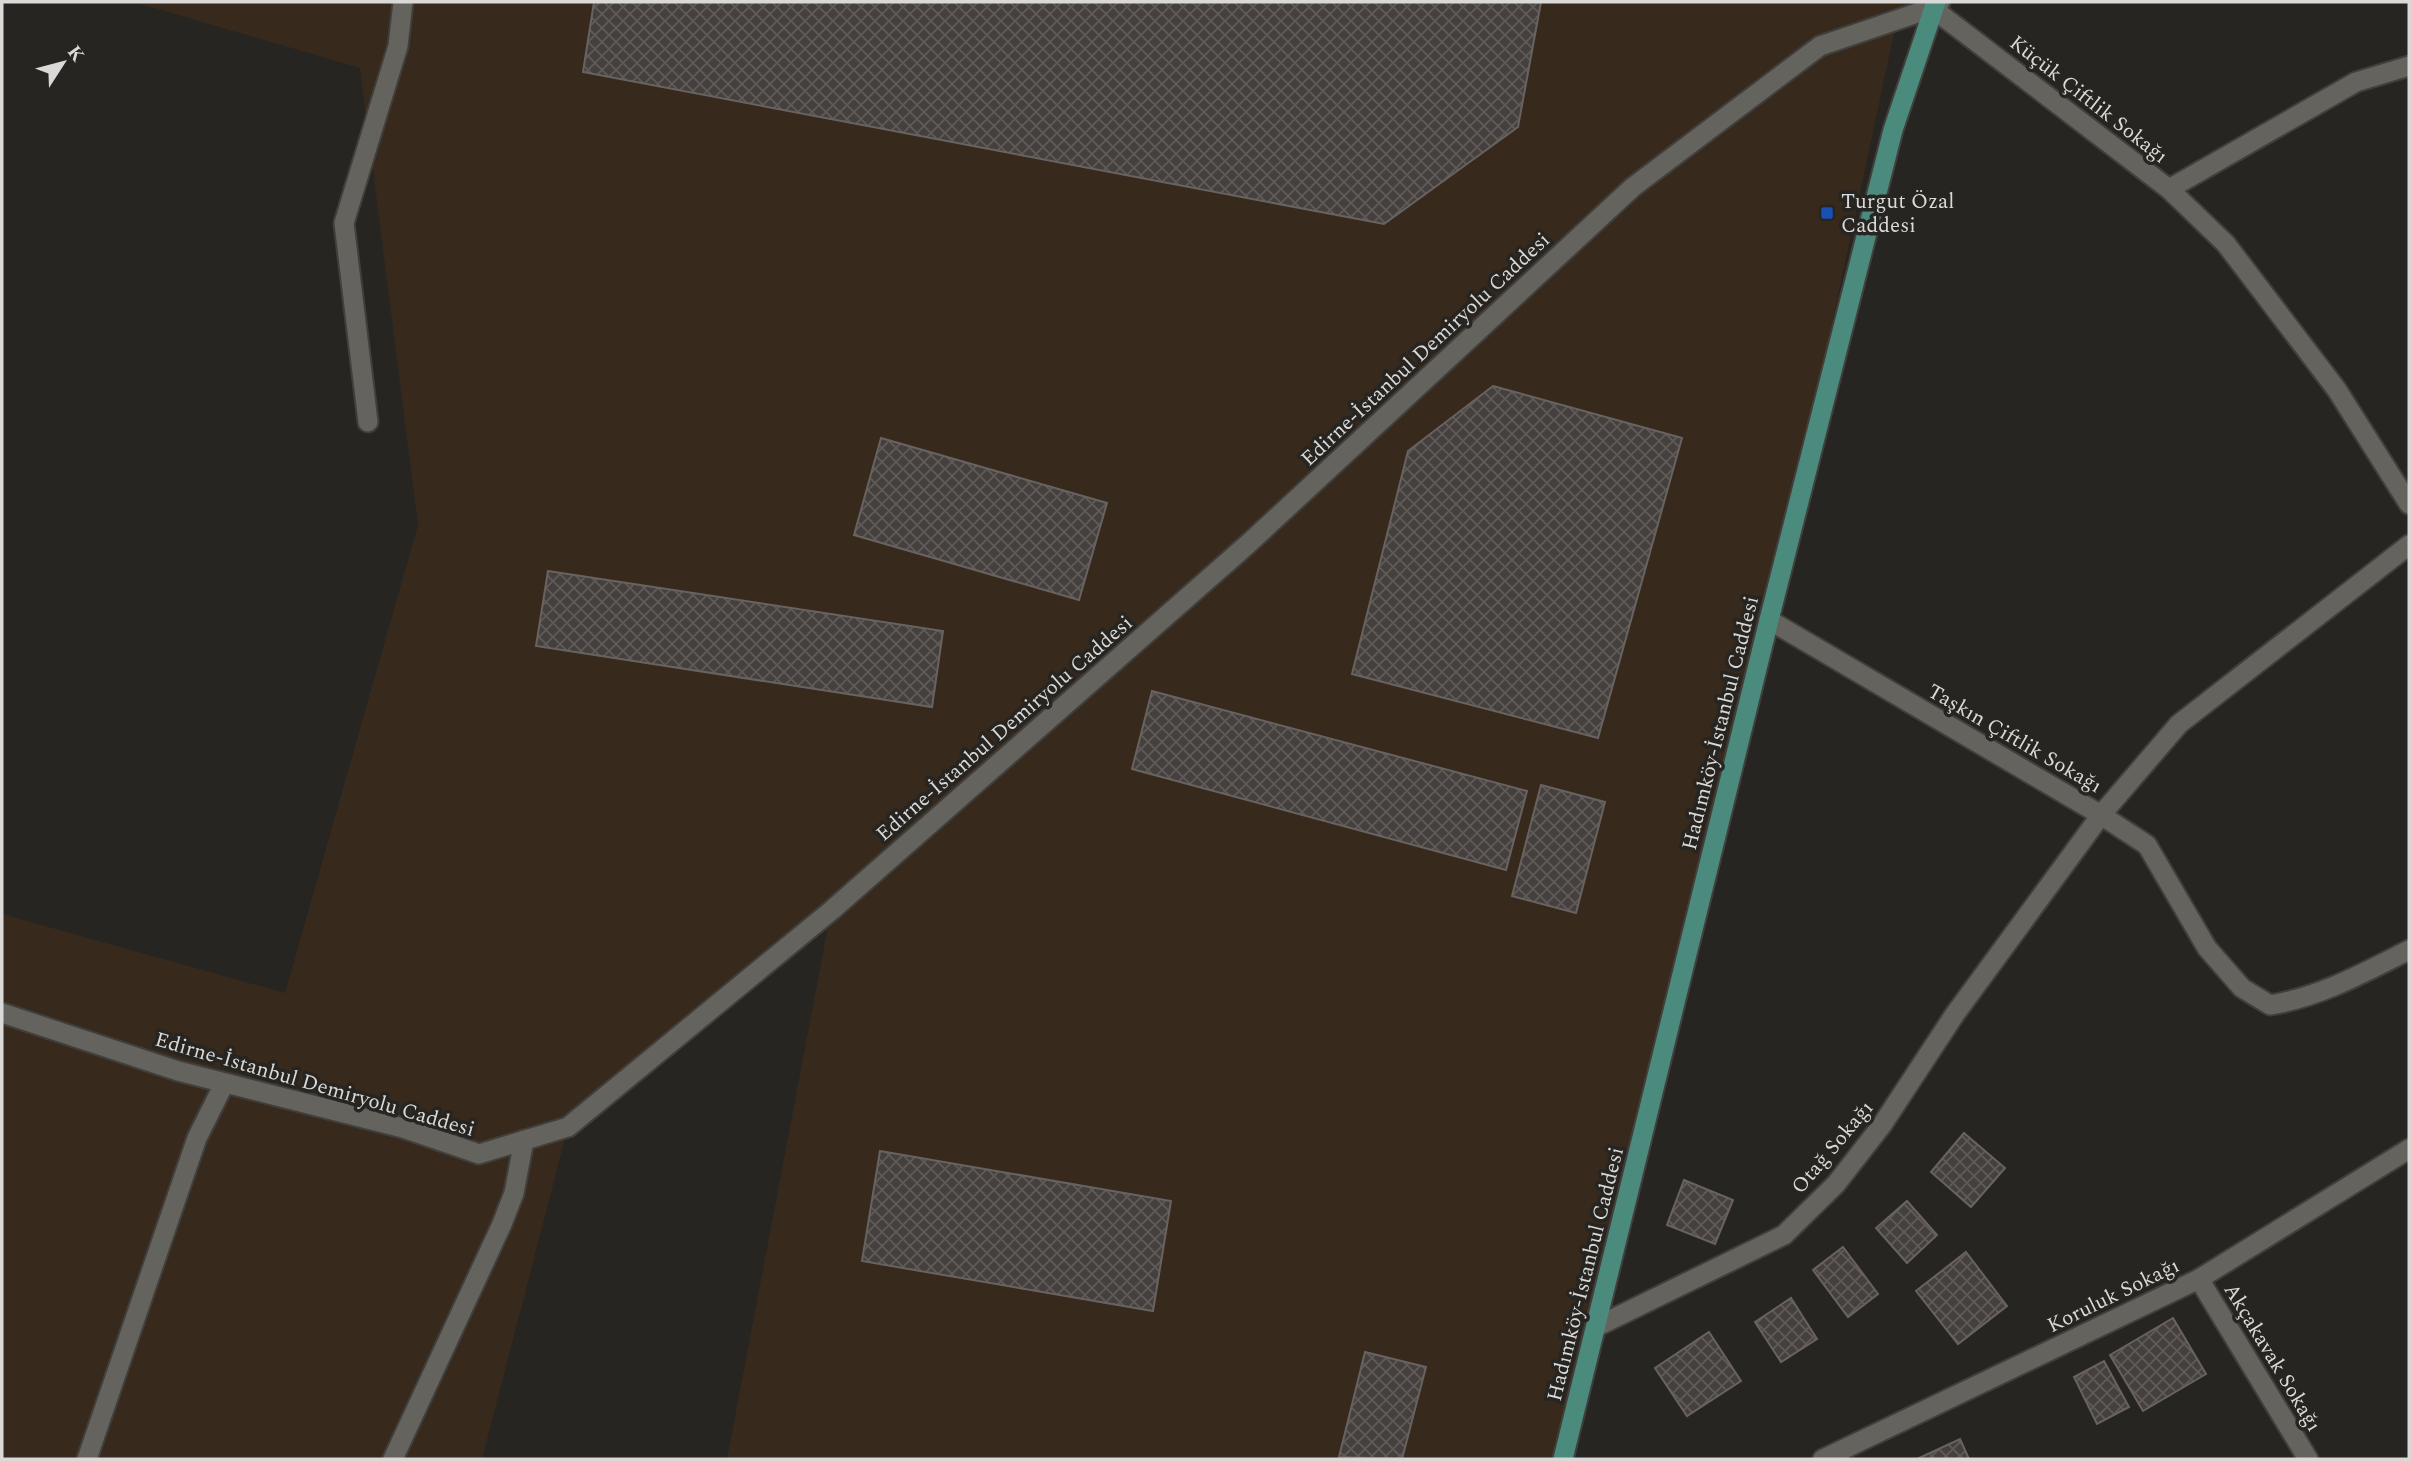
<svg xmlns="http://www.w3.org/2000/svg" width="2411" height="1461" font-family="Spectral,serif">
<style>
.industrial{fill:#372a1d}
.building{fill:url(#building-cross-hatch);stroke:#686361;stroke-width:2}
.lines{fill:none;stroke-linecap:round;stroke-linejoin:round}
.service-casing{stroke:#413f3c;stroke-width:23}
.minor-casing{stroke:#413f3c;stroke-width:23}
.tertiary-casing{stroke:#413f3c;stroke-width:23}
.primary-casing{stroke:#413f3c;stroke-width:23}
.service{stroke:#65635e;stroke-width:19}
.minor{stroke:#65635e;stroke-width:19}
.tertiary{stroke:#65635e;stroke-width:19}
.primary{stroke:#4b8b7d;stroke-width:19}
.transit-dot{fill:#1a4fb4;stroke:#272521;stroke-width:2.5}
.labels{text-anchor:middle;stroke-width:7;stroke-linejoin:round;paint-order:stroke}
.street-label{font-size:21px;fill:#dbd9d7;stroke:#272521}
.poi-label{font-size:21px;fill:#dbd9d7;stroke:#272521;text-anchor:start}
</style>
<defs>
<pattern id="building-cross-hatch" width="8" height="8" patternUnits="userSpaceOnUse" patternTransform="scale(1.75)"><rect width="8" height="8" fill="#45403e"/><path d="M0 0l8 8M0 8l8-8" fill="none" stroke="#5f5b59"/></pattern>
</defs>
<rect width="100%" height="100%" fill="#272521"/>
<!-- industrial -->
<path class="industrial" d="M134,2H1913L1898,14L1769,620L1563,1459H727L831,911L568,1127L482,1459H2V914L285,993L418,525L360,68Z"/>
<!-- building -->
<g class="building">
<path d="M594,2H1541L1518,127L1384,224L583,72Z"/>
<path d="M1493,386L1682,438L1598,738L1352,674L1408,451Z"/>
<path d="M881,438L1107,503L1079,600L854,535Z"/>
<path d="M548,571L943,631L932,707L536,646Z"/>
<path d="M1152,691L1527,791L1506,870L1132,769Z"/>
<path d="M1541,785L1605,802L1576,913L1512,896Z"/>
<path d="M1964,1133L2005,1168L1971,1207L1931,1172Z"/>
<path d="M880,1151L1171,1201L1153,1311L862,1261Z"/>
<path d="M1684,1180L1733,1200L1715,1244L1667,1225Z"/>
<path d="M1907,1201L1937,1235L1907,1263L1876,1228Z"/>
<path d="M1843,1247L1878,1294L1848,1317L1813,1270Z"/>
<path d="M1966,1252L2007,1306L1958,1344L1916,1291Z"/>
<path d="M1791,1298L1817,1339L1781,1362L1755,1322Z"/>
<path d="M2173,1318L2206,1374L2143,1411L2110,1355Z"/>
<path d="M1709,1332L1741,1381L1687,1416L1655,1368Z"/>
<path d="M1365,1352L1426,1367L1402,1459L1339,1457Z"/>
<path d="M2104,1361L2129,1407L2097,1424L2074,1377Z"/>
<path d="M1960,1439L1969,1459H1917Z"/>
</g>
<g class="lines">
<!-- service casing -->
<g class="service-casing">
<g id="service">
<path d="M368,422L344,223L398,46L403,2"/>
<path d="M393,1459L502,1224L514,1193L524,1140"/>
</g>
</g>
<!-- minor casing -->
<g class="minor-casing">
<g id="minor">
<path d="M1932,8L2169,189L2356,82L2409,66"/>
<path d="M2169,189L2226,244L2337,390L2409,504"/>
<path d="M1769,620L2101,815L2179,724L2409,545"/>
<path d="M2199,1279L2308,1459"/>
<path d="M1596,1327L1784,1235L1836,1184L1882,1125L1955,1014L2101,815L2147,845L2207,948L2242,988L2270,1005C2320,997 2363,973 2409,950"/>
<path d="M87,1459L197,1138L224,1084"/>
<path d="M1823,1459L2199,1279L2409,1149"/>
</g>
</g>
<!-- tertiary casing -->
<g class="tertiary-casing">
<path id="tertiary" d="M2,1013L178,1071L403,1128L479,1154L568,1127L832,910L1248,544L1633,187L1820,46L1932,8L1940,2"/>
</g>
<!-- primary casing -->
<g class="primary-casing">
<path id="primary" d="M1563,1459L1769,620L1893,130L1936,2"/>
</g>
<!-- service -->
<use href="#service" class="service"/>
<!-- minor -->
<use href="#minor" class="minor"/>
<!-- tertiary -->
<use href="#tertiary" class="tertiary"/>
<!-- primary -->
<use href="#primary" class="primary"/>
</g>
<!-- markers -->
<rect class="transit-dot" x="1820" y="206" width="14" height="14" rx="3.5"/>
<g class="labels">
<!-- street labels -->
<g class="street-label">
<text transform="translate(2089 99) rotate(38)" y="7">Küçük Çiftlik Sokağı</text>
<text transform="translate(1425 349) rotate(-43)" y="7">Edirne-İstanbul Demiryolu Caddesi</text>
<text transform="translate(1720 723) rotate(-76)" y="7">Hadımköy-İstanbul Caddesi</text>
<text transform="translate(1004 728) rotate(-41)" y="7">Edirne-İstanbul Demiryolu Caddesi</text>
<text transform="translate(2015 738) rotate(30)" y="7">Taşkın Çiftlik Sokağı</text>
<text transform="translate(315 1084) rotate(16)" y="7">Edirne-İstanbul Demiryolu Caddesi</text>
<text transform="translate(1832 1147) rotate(-50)" y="7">Otağ Sokağı</text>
<text transform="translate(1585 1274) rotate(-76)" y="7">Hadımköy-İstanbul Caddesi</text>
<text transform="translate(2113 1295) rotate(-26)" y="7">Koruluk Sokağı</text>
<text transform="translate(2273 1357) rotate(59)" y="7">Akçakavak Sokağı</text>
</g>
<!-- poi labels -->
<g class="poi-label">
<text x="1841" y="208">Turgut Özal<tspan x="1841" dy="24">Caddesi</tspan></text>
</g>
</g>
<!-- border -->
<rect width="2411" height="1461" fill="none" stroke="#dbd9d7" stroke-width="7"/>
<!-- north arrow -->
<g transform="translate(63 63) rotate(54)" stroke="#272521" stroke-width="5" paint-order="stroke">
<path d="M0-5L12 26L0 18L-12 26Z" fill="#dbd9d7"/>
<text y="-10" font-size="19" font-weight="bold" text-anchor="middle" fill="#dbd9d7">K</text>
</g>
</svg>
